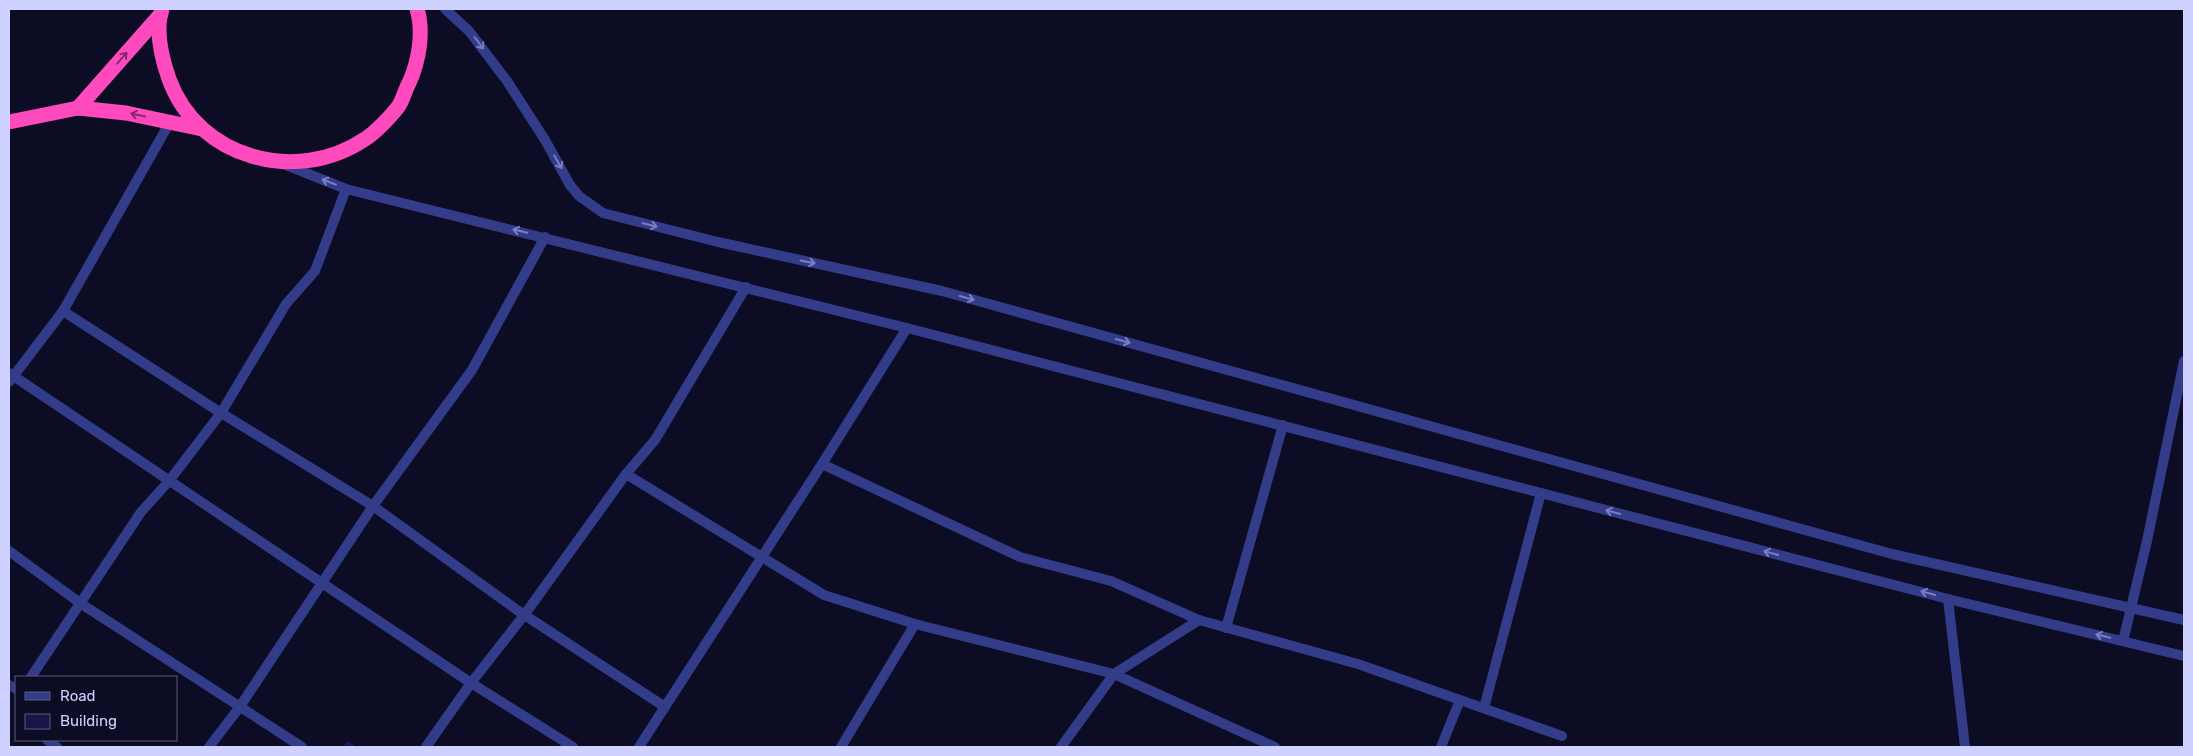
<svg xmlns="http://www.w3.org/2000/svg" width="2193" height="756" font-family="Rubik,sans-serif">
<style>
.building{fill:#181648;stroke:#292576}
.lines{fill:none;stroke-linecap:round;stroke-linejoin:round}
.lane{stroke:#323c89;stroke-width:10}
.street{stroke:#323c89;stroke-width:10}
.highway{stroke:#ff4abd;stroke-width:15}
.oneway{stroke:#797fbe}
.oneway2{stroke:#862b71}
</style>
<rect width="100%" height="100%" fill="#0c0c25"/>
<!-- building -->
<path class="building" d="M348,742L355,747H344Z"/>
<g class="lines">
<!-- lane -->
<path class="lane" d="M2123,641L2147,541L2184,361"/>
<!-- street -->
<g class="street">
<path d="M445,9L469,31L507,81L545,140L570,185L579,196L603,213L718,242L942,291L1892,554L2184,620"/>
<path d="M281,163L346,189L907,328L1948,599L2184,656"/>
<path d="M63,311L221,413L373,506L517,610L665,707"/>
<path d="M9,373L471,683L573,747"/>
<path d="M9,382L63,311L170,122"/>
<path d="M822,464L1020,557L1111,581L1199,620L1358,664L1562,736"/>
<path d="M626,474L824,595L915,624L1114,674L1275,747"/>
<path d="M9,551L80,603L302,747"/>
<path d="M1948,599L1965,747"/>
<path d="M1226,628L1283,425"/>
<path d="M31,677L141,512L169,481L221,413L286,304L315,271L346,189"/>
<path d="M9,685L16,689"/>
<path d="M1484,708L1541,493"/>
<path d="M47,740L57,747"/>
<path d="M209,747L239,708L373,506L472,370L545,237"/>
<path d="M426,747L471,683L525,614L626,474L655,440L746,287"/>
<path d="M639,747L822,464L907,328"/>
<path d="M841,747L915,624"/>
<path d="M1061,747L1114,674L1199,620"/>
<path d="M1441,747L1460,700"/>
</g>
<!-- highway -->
<g class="highway">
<path d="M162,9C155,30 162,59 169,79C198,159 297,185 365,139C374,134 392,115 398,107C403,100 405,90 409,83C419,61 424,32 417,9"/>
<path d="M78,108L161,14"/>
<path d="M9,122L78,108L126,113L202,129"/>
</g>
</g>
<!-- one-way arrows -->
<defs><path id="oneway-shaft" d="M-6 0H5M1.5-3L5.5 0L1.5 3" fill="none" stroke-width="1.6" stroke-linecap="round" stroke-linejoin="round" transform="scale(1.25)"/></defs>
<g class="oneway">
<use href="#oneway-shaft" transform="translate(479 43) rotate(53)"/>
<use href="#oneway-shaft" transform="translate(558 162) rotate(60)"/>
<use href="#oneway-shaft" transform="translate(329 182) rotate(-159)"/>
<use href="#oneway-shaft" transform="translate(650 225) rotate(14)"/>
<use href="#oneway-shaft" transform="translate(520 231) rotate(-166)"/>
<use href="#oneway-shaft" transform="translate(808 262) rotate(12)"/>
<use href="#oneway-shaft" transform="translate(967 298) rotate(15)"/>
<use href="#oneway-shaft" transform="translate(1123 341) rotate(15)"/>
<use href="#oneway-shaft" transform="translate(1613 512) rotate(-165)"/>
<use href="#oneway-shaft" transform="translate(1771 553) rotate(-165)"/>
<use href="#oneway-shaft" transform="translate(1928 593) rotate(-165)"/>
<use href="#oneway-shaft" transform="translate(2103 636) rotate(-166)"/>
</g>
<g class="oneway2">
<use href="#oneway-shaft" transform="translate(122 58) rotate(-49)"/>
<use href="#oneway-shaft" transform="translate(138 115) rotate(-169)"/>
</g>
<!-- border -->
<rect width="2193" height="756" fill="none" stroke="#cfd1ff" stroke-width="20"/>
<!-- legend -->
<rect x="15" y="676" width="162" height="65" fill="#0c0c25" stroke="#5a5b7c"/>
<rect x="25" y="692" width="25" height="8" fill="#323c89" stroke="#5a5b7c"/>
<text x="60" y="701" font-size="15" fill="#cfd1ff">Road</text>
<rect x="25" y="714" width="25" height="15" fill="#181648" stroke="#5a5b7c"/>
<text x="60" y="726" font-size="15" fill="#cfd1ff">Building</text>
</svg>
